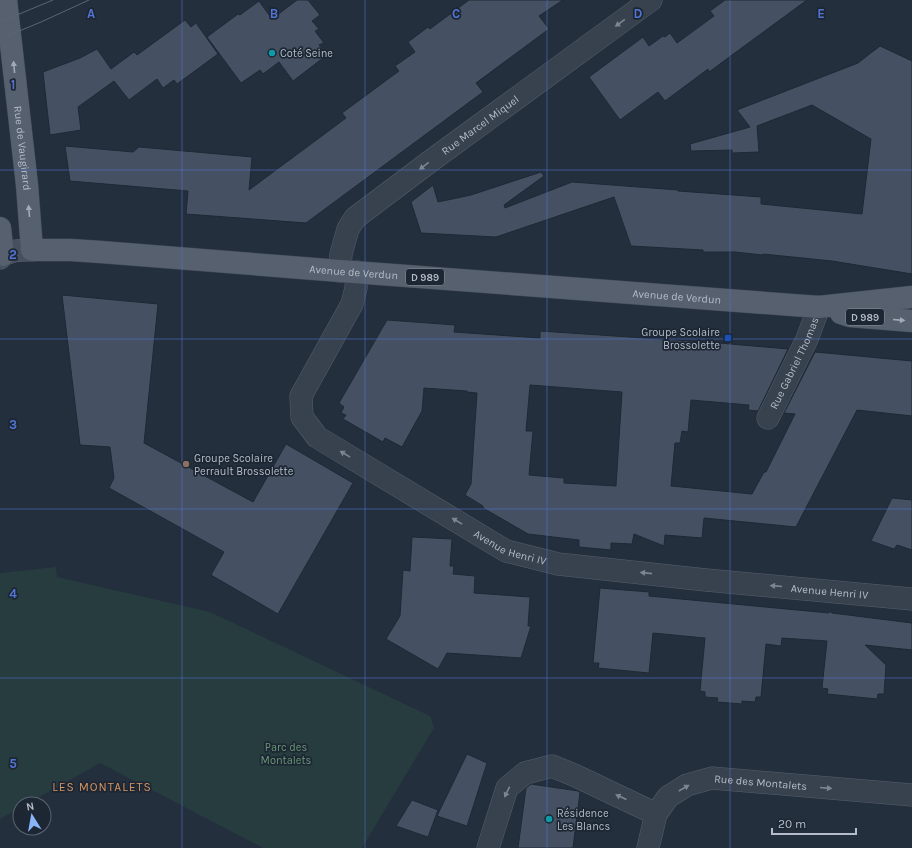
<svg xmlns="http://www.w3.org/2000/svg" width="912" height="848" font-family="Karla,sans-serif">
<style>
.green{fill:#263c3f}
.building{fill:#455162;stroke:#1f2835;fill-rule:evenodd}
.lines{fill:none;stroke-linecap:round;stroke-linejoin:round}
.pedestrian-casing{stroke:#565f6c;stroke-width:23}
.minor-casing{stroke:#565f6c;stroke-width:23}
.secondary-casing{stroke:#565f6c;stroke-width:23}
.primary-casing{stroke:#414a57;stroke-width:23}
.pedestrian{stroke:#38414e;stroke-width:22}
.minor{stroke:#38414e;stroke-width:22}
.secondary{stroke:#465061;stroke-width:22}
.primary{stroke:#56606e;stroke-width:22}
.tram{stroke:#5a6575;stroke-width:1}
.oneway{fill:#7c8592}
.oneway2{fill:#a1aab7}
.grid{fill:none;stroke:#5274d3;stroke-width:1;stroke-opacity:0.55}
.culture-dot{fill:#0f9aa8;stroke:#1d2633;stroke-width:1.5}
.transit-dot{fill:#1a4fb4;stroke:#1d2633;stroke-width:1.5}
.education-dot{fill:#8d6e63;stroke:#1d2633;stroke-width:1.5}
.labels{text-anchor:middle;stroke-width:3.5;stroke-linejoin:round;paint-order:stroke}
.shield{fill:#1d2633;stroke:#878f9c;stroke-width:1}
.shield-label{font-size:10px;font-weight:bold;fill:#b4bcc9}
.poi-label{font-size:11px;fill:#b4bcc9;stroke:#1d2633;text-anchor:start}
.street-label{font-size:11px;fill:#b4bcc9;stroke:#1d2633}
.park-label{font-size:11px;fill:#6b9a76;stroke:#1d2633}
.neighbourhood-label{font-size:12px;letter-spacing:1px;fill:#d59563;stroke:#1d2633}
.grid-label{font-size:13px;text-anchor:middle;font-weight:bold;fill:#5274d3;stroke:#1d2633;stroke-width:3.5;stroke-linejoin:round;paint-order:stroke}
</style>
<rect width="100%" height="100%" fill="#242f3e"/>
<!-- green -->
<path class="green" d="M56,567L57,577L210,612L430,716L434,728L362,848H263L100,763L27,804H20V808L0,819V573Z"/>
<!-- building -->
<g class="building">
<path d="M297,0H308L320,15L312,21L319,29L315,31L324,43L319,45L327,55L293,81L279,62L263,74L260,70L241,83L207,37L238,14L240,15L259,1L272,19Z"/>
<path d="M469,0H563L539,16L549,29L476,83L483,92L306,223L186,214L188,191L70,181L65,146L133,152L139,147L252,157L249,190L346,118L342,113L399,71L395,66L415,52L408,42L428,27L430,29Z"/>
<path d="M725,0H807L709,72L708,69L665,101L658,92L620,120L589,77L643,37L649,46L663,36L665,37L670,33L677,43L714,16L710,11Z"/>
<path d="M185,20L191,27L196,23L218,54L177,84L174,80L163,88L157,79L129,100L114,81L78,107L81,130L50,135L43,72L80,58L97,49L111,69L134,52L137,55Z"/>
<path d="M880,46L912,61V274L832,261L763,254V255L735,252H703V250L631,246L614,197L496,237L421,233L411,202L433,185L438,202L471,195L541,172L544,176L504,205L505,208L572,182L678,190V191L761,197V204L862,214L871,139L812,105L757,126L759,152L732,153V150L691,151L690,144L750,127L737,110L858,63Z"/>
<path d="M62,295L158,304L144,443L253,502L286,444L353,483L278,614L211,575L224,552L109,488L114,478L110,447L80,445Z"/>
<path d="M387,320L455,325L454,332L540,338V331L719,343L788,349L758,411L748,410L749,405L691,400L688,432L682,431L680,443H675L671,486L752,494L764,472H766L795,414L784,413L815,352L912,361V416L857,410L796,527L704,518L702,538L665,535L664,546L634,534L632,544L611,543V550L579,547V540L528,534L483,508V506L465,495L471,484L477,393L467,392V391L424,388L422,411L402,447L385,438L383,442L343,419L346,415L341,413L344,407L339,403ZM530,385L622,392L616,486L564,483V478L529,475L533,431H526Z"/>
<path d="M892,498L912,500V550L897,545L894,549L871,541Z"/>
<path d="M412,537L452,539L450,566H454L453,574L475,576L474,593L530,597L528,626H531L521,658L447,653L438,669L386,639L400,616L403,570L410,571Z"/>
<path d="M600,588L649,592V596L829,613V611L832,613L912,623V650L865,645L886,665L884,694H878L877,699L827,694L828,689L822,688L827,641L782,638L781,646L766,644L761,697H756L755,702L742,701V704L717,702L718,698L705,697V692L700,691L705,638L653,633L649,673L598,668L599,663H593Z"/>
<path d="M467,754L487,763L467,826L437,816Z"/>
<path d="M531,784L578,791L580,792L573,848H518L526,788Z"/>
<path d="M412,800L438,810L428,837L396,826Z"/>
</g>
<g class="lines">
<!-- pedestrian casing -->
<g class="pedestrian-casing">
<g id="pedestrian">
<path id="s1" d="M768,418L807,339L819,307"/>
</g>
</g>
<!-- minor casing -->
<g class="minor-casing">
<g id="minor">
<path id="s2" d="M340,271L341,254L348,229L355,218L432,160L651,0"/>
<path id="s3" d="M357,272L356,288L352,304L301,396L302,417L317,437L506,551L558,564L706,580L912,599"/>
<path d="M488,848L507,788L525,773L552,766L574,775L656,814"/>
<path id="s4" d="M648,848L656,814L668,797L687,785L712,778L912,795"/>
</g>
</g>
<!-- secondary casing -->
<g class="secondary-casing">
<path id="secondary" d="M0,258C8,250 21,250 32,250"/>
</g>
<!-- primary casing -->
<g class="primary-casing">
<g id="primary">
<path id="s5" d="M6,0L27,185L32,250H71L101,252L340,271L819,307L912,297"/>
<path d="M0,228L3,255"/>
<path d="M841,313L850,316L912,321"/>
</g>
</g>
<!-- pedestrian -->
<use href="#pedestrian" class="pedestrian"/>
<!-- minor -->
<use href="#minor" class="minor"/>
<!-- secondary -->
<use href="#secondary" class="secondary"/>
<!-- primary -->
<use href="#primary" class="primary"/>
<!-- tram -->
<g class="tram">
<path d="M0,22L53,0"/>
<path d="M0,39L41,22L89,0"/>
</g>
</g>
<!-- one-way arrows -->
<defs><path id="oneway-solid" d="M-6-.8H1V-3.2L6.5 0L1 3.2V.8H-6Z"/></defs>
<g class="oneway">
<use href="#oneway-solid" transform="translate(620 23) rotate(144)"/>
<use href="#oneway-solid" transform="translate(424 166) rotate(143)"/>
<use href="#oneway-solid" transform="translate(345 454) rotate(-149)"/>
<use href="#oneway-solid" transform="translate(457 521) rotate(-149)"/>
<use href="#oneway-solid" transform="translate(646 573) rotate(-174)"/>
<use href="#oneway-solid" transform="translate(776 586) rotate(-175)"/>
<use href="#oneway-solid" transform="translate(684 788) rotate(-30)"/>
<use href="#oneway-solid" transform="translate(826 788) rotate(5)"/>
<use href="#oneway-solid" transform="translate(507 792) rotate(116)"/>
<use href="#oneway-solid" transform="translate(621 797) rotate(-155)"/>
</g>
<g class="oneway2">
<use href="#oneway-solid" transform="translate(14 67) rotate(-96)"/>
<use href="#oneway-solid" transform="translate(29 211) rotate(-95)"/>
<use href="#oneway-solid" transform="translate(899 320) rotate(5)"/>
</g>
<!-- grid -->
<path class="grid" d="M182,0V848M365,0V848M547,0V848M730,0V848M0,170H912M0,339H912M0,509H912M0,678H912"/>
<!-- markers -->
<g class="culture-dot">
<circle cx="272" cy="53" r="4"/>
<circle cx="549" cy="819" r="4"/>
</g>
<rect class="transit-dot" x="724" y="334" width="8" height="8" rx="2"/>
<circle class="education-dot" cx="186" cy="464" r="4"/>
<g class="labels">
<!-- shield labels -->
<g class="shield">
<rect x="406" y="269" width="38" height="16" rx="3"/>
<rect x="846" y="309" width="38" height="16" rx="3"/>
</g>
<g class="shield-label">
<text x="425" y="281">D 989</text>
<text x="865" y="321">D 989</text>
</g>
<!-- poi labels -->
<g class="poi-label">
<text x="280" y="57">Coté Seine</text>
<text x="720" y="336" text-anchor="end">Groupe Scolaire<tspan x="720" dy="13">Brossolette</tspan></text>
<text x="194" y="462">Groupe Scolaire<tspan x="194" dy="13">Perrault Brossolette</tspan></text>
<text x="557" y="817">Résidence<tspan x="557" dy="13">Les Blancs</tspan></text>
</g>
<!-- street labels -->
<g class="street-label">
<text dy="4" stroke="none"><textPath href="#s2" startOffset="212">Rue Marcel Miquel</textPath></text>
<text dy="4" stroke="none"><textPath href="#s5" startOffset="149">Rue de Vaugirard</textPath></text>
<text dy="4" stroke="none"><textPath href="#s5" startOffset="574">Avenue de Verdun</textPath></text>
<text dy="4" stroke="none"><textPath href="#s5" startOffset="898">Avenue de Verdun</textPath></text>
<text dy="4" stroke="none"><textPath href="#s1" startOffset="61">Rue Gabriel Thomas</textPath></text>
<text dy="4" stroke="none"><textPath href="#s3" startOffset="407">Avenue Henri IV</textPath></text>
<text dy="4" stroke="none"><textPath href="#s3" startOffset="731">Avenue Henri IV</textPath></text>
<text dy="4" stroke="none"><textPath href="#s4" startOffset="153">Rue des Montalets</textPath></text>
</g>
<!-- park labels -->
<g class="park-label">
<text x="286" y="751">Parc des<tspan x="286" dy="13">Montalets</tspan></text>
</g>
<!-- neighbourhood labels -->
<g class="neighbourhood-label">
<text x="102" y="791">LES MONTALETS</text>
</g>
</g>
<g class="grid-label">
<text x="91" y="18">A</text>
<text x="274" y="18">B</text>
<text x="456" y="18">C</text>
<text x="638" y="18">D</text>
<text x="821" y="18">E</text>
<text x="13" y="89">1</text>
<text x="13" y="259">2</text>
<text x="13" y="429">3</text>
<text x="13" y="598">4</text>
<text x="13" y="768">5</text>
</g>
<!-- north arrow -->
<g transform="translate(32 816) rotate(349)"><circle r="19" fill="#1d2633" stroke="#59626f"/>
<path d="M0-3L7 15L0 10L-7 15Z" fill="#8ab4f8"/>
<text y="-6" font-size="11" font-weight="bold" text-anchor="middle" fill="#b4bcc9">N</text>
</g>
<!-- scale -->
<path d="M772 828v6h84v-6" fill="none" stroke="#b4bcc9" stroke-width="2"/>
<text x="778" y="828" font-size="12" fill="#b4bcc9" stroke="#1d2633" stroke-width="3" paint-order="stroke">20 m</text>
</svg>
